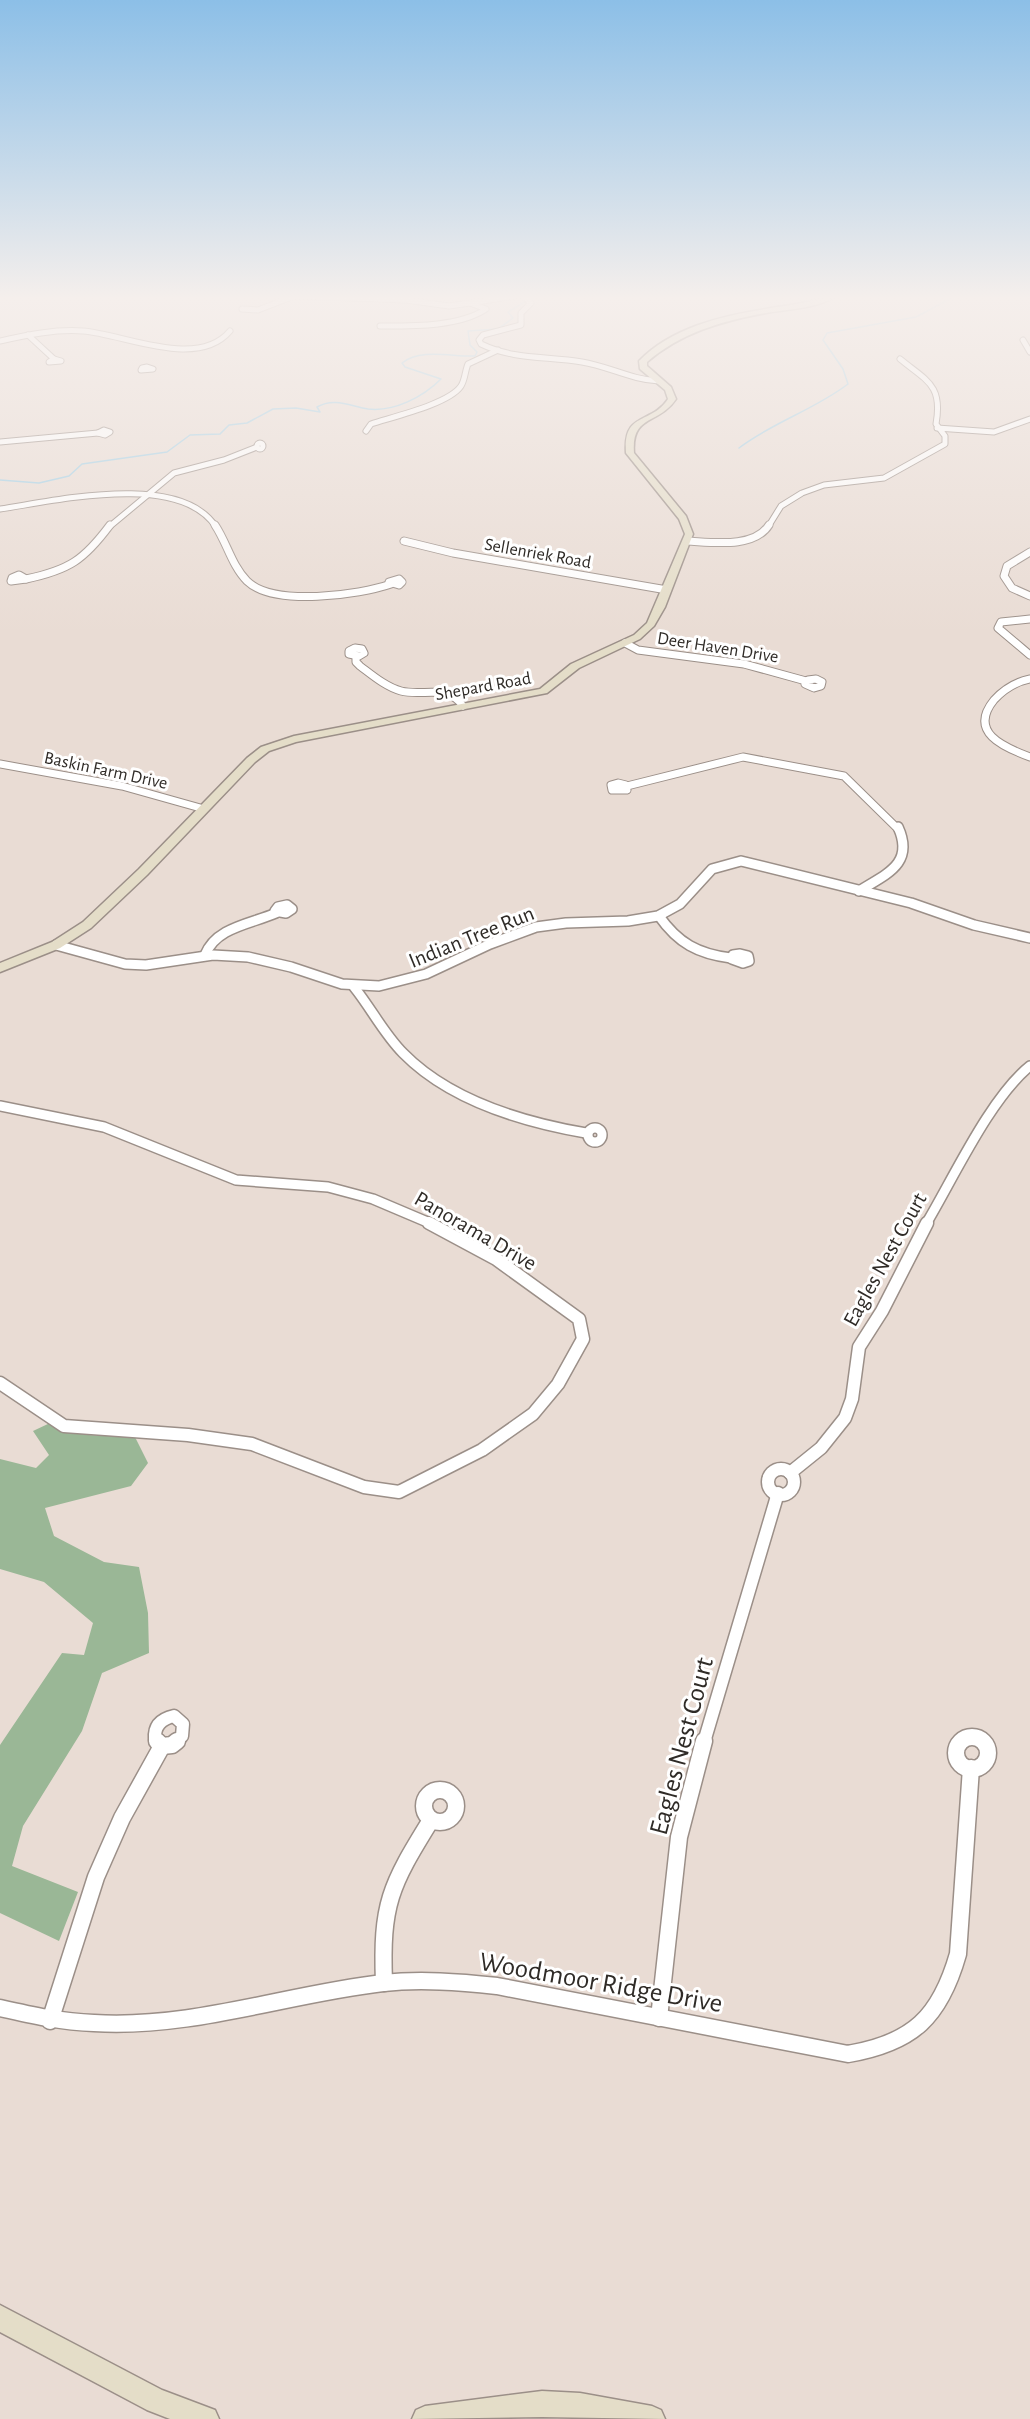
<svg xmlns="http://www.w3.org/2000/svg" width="1030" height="2419" font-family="'Alegreya Sans',sans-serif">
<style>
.forest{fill:#9ab796}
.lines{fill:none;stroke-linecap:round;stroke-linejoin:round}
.stream{stroke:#a2d0e6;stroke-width:1.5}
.street-far4-casing{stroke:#9b8f88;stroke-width:7}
.street-far3-casing{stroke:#9b8f88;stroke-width:9}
.street-far2-casing{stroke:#9b8f88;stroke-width:12}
.street-far1-casing{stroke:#9b8f88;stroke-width:15}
.street-casing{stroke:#9b8f88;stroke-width:19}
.secondary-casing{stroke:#9b8f88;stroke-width:3}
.street-far4{stroke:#fff;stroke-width:5}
.street-far3{stroke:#fff;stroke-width:7}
.street-far2{stroke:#fff;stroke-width:9}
.street-far1{stroke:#fff;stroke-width:12}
.street{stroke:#fff;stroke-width:16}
.secondary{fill:#e4ddc8;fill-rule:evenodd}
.labels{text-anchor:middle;stroke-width:6;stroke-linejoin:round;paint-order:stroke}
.far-street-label{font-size:18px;fill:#2f2b27;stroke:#fff}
.street-label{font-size:22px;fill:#2f2b27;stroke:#fff}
.near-street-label{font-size:27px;fill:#2f2b27;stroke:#fff}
</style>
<rect width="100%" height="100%" fill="#e9dcd4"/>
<!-- forest -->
<path class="forest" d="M50,1423L88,1435L135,1437L148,1463L131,1486L45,1508L54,1536L104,1562L139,1567L148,1613L149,1653L102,1673L82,1731L23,1826L12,1866L78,1892L59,1941L0,1913V1745L62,1653L84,1655L93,1623L44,1582L0,1569V1459L36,1468L49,1455L33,1431Z"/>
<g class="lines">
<!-- stream -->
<g class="stream">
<path d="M533,298L539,295"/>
<path d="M739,448C773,422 814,410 848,384L843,369L823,340L827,333L916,317L957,295"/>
<path d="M0,480L39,483L69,476L82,464L167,452L190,435L220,434L229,425L247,423L273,409L296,408L320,412L317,407C334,397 350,406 368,409C394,412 423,397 441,379L405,367L402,363C421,348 452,357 475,356L477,352L470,345L468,331L498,329L513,318L508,312L526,301"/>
</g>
<!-- street-far4 casing -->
<g class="street-far4-casing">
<g id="street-far4">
<path d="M522,295L531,303L521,313V325L483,335L479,340L481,344C514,360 547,356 582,362C608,366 632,380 659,381"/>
<path d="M242,309L258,310L294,296L406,300L449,306L470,303"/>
<path d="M380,326C412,326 459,327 486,309L470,303L520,295"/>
<path d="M28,335L54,359"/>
<path d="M1023,340L1030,352"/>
<path d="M0,341C27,335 55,329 83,331C124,334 197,370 230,331"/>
<path d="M54,359L61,361L49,362Z"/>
<path d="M147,367L153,369L141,370L142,368Z"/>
<path d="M937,428L994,432L1030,419"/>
<path d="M104,430L110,432L105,435L98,433Z"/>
<path d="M366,431L371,424C392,417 449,404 461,386C465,380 465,371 468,364L498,350"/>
<path d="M0,442L98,433"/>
<circle cx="260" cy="446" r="3"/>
<path d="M0,509C55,501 180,471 216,527"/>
<path d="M109,527L174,473L224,460L257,447"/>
<path d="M768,527L781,506L802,493L824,485L884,478L945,444V436L936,424C943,385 927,381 900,359"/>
</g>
</g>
<!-- street-far3 casing -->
<g class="street-far3-casing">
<g id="street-far3">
<path d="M215,525C227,543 232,566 247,581C274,607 359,595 391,584"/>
<path d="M404,541L453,553L667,590"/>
<path d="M687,541C711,542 754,549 769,525"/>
<path d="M1030,552L1007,566L1004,576L1012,588L1030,596"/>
<path d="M19,575L26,579L11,581L12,578Z"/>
<path d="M26,579C69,570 84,560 110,525"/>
<path d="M399,579L402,582L399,585L389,582Z"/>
<path d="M1030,619L1001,622L998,628L1030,655"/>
<path d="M625,643L638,650L744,664L806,681"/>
<path d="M355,648L362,649L364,653L359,656L349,654V651Z"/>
<path d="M356,656V662L360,666C372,675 386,687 401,691C424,697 446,683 463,706"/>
<path d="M816,679L822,682L821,686L814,688L805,684L808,680Z"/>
<path d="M1030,679C1015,682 1004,689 994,700C968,732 1003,747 1030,757"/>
<path d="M0,764L122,786L204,809"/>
<path d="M618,783L626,785L627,790H612L611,785Z"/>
<path d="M627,786L743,757L844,776L898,829"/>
</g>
</g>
<!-- street-far2 casing -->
<g class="street-far2-casing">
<g id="street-far2">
<path d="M859,891C886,874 915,864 898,827"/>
<path d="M287,905L292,909L286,913L275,911L278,907Z"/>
<path d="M659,916C678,943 698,954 731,958"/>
<path d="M56,945L125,964L146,965L213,955L248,957L291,967L342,984L379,986L426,974L490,944L536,927L566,923L628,921L658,916L680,904L712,869L741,861L911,903L974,925L1030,938"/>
<path d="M740,954L748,956L749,961L743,963L732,959L733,955Z"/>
<path d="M205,955C216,927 251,924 276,913"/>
<path d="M354,987C371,1008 384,1034 403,1053C450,1101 522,1122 586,1133"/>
<path d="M0,1106L104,1127L236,1180L328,1187L373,1199L432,1224"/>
<circle cx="595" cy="1135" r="7"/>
<path d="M926,1224C953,1179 990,1098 1030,1066"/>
</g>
</g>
<!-- street-far1 casing -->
<g class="street-far1-casing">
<g id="street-far1">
<path d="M0,1383L64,1426L188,1435L252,1444L364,1487L399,1492L482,1450L533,1414L558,1384L583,1339L579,1319L496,1259L429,1223"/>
<circle cx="781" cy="1482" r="13"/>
<path d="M790,1473L821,1448L845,1418L852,1399L859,1347L882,1311L927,1223"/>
<path d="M158,1742L155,1739C154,1726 161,1719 174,1716L183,1724L182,1736L175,1742"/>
<path d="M704,1742L778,1493"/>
</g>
</g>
<!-- street casing -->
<g class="street-casing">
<g id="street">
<circle cx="972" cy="1753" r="16"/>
<path d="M157,1741L162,1746L172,1745L177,1741"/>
<circle cx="440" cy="1806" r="16"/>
<path d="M384,1983C381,1904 390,1886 431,1820"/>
<path d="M0,2008C31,2015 62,2022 94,2023C192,2029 287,1994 383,1983C421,1979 459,1982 497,1986L848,2054C913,2043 940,2017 958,1954L971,1768"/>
<path d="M659,2018L679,1837L704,1741"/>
<path d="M50,2021L96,1877L122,1818L162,1746"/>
</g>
</g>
<!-- secondary casing -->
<g class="secondary-casing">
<g id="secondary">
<path d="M828,295H837C818,309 789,309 766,313C722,321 681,333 647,362V366L671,387L676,399C659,425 631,414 634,453L686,516L693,534L665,607L654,626L640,639L579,668L547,693L296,742L269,751L255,762L147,875L91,928L60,948L0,972V963L52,942L83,922L139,869L247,758L261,747L294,736L540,689L571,664L634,635L647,623L685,534L679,519L626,453C623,411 651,425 668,399L665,390L640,369L639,361C671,328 721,316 765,309C787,305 808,304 828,295Z"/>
<path d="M0,2305L162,2390L215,2410L219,2419H170L147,2410L0,2332Z"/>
<path d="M542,2391L580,2393L652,2406L661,2410L665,2419L542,2417L412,2419L416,2410L425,2406Z"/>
</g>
</g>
<!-- street-far4 -->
<use href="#street-far4" class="street-far4"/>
<!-- street-far3 -->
<use href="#street-far3" class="street-far3"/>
<!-- street-far2 -->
<use href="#street-far2" class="street-far2"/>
<!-- street-far1 -->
<use href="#street-far1" class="street-far1"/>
<!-- street -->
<use href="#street" class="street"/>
<!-- secondary -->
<use href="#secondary" class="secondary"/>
</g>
<!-- sky -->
<linearGradient id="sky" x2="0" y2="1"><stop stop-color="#8cbfe7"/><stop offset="0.47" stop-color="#f5efec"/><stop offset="1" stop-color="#f5efec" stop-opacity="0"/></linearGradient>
<rect width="1030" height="634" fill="url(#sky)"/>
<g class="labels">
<!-- far-street labels -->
<g class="far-street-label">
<text transform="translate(538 553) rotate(10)" y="6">Sellenriek Road</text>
<text transform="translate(718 647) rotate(9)" y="6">Deer Haven Drive</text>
<text transform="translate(483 686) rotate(-10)" y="6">Shepard Road</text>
<text transform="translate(106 770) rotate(12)" y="6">Baskin Farm Drive</text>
</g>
<!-- street labels -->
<g class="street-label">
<text transform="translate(471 936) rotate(-22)" y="8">Indian Tree Run</text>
<text transform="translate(476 1230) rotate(30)" y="8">Panorama Drive</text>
<text transform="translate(884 1259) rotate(-61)" y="8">Eagles Nest Court</text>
</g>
<!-- near-street labels -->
<g class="near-street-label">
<text transform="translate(681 1746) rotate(-75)" y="9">Eagles Nest Court</text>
<text transform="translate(601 1982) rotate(10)" y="9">Woodmoor Ridge Drive</text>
</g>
</g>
</svg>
